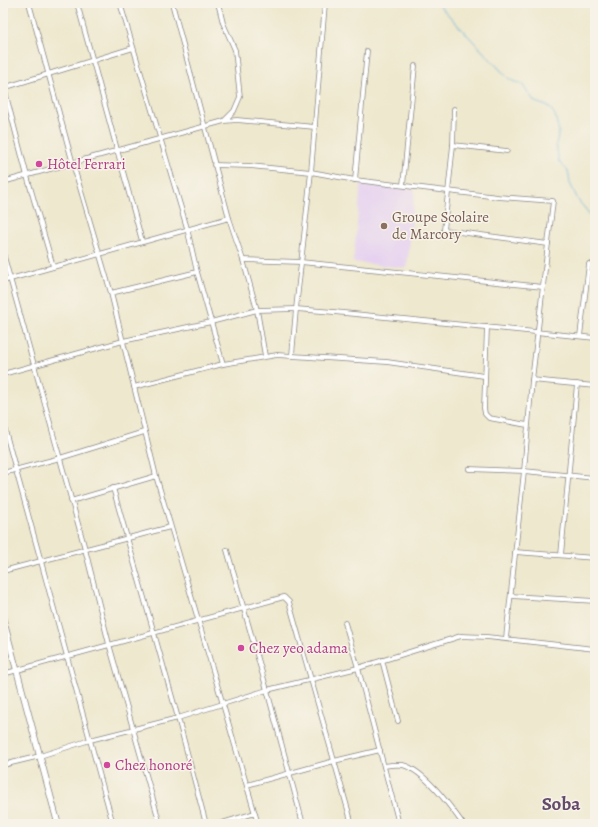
<svg xmlns="http://www.w3.org/2000/svg" width="598" height="827" font-family="Alegreya,serif">
<style>
.built{fill:#e6d2f0}
.lines{fill:none;stroke-linecap:round;stroke-linejoin:round}
.stream{stroke:#61afdb;stroke-width:1}
.street-casing{stroke:#888584;stroke-width:5.5}
.secondary-casing{stroke:#888584;stroke-width:7}
.street{stroke:#fff;stroke-width:4}
.secondary{stroke:#fff;stroke-width:5.5}
.hotel-dot{fill:#d1479c;stroke:#f7f3e8;stroke-width:1.5}
.education-dot{fill:#8d6e63;stroke:#f7f3e8;stroke-width:1.5}
.labels{text-anchor:middle;stroke-width:3;stroke-linejoin:round;paint-order:stroke}
.hotel-label{font-size:15px;fill:#b23c85;stroke:#f7f3e8;text-anchor:start}
.education-label{font-size:15px;fill:#785e54;stroke:#f7f3e8;text-anchor:start}
.district-label{font-size:19px;font-weight:bold;fill:#654b6b;stroke:#f7f3e8}
</style>
<rect width="100%" height="100%" fill="#f7f3e8"/>
<filter id="ink" filterUnits="userSpaceOnUse"><feTurbulence type="fractalNoise" baseFrequency=".025" numOctaves="2"/><feDisplacementMap in="SourceGraphic" scale="8" xChannelSelector="R" yChannelSelector="G"/><feConvolveMatrix kernelMatrix="1 2 1 2 8 2 1 2 1" color-interpolation-filters="sRGB"/></filter>
<filter id="wash" filterUnits="userSpaceOnUse"><feTurbulence type="fractalNoise" baseFrequency=".012" numOctaves="4" result="noise"/><feDisplacementMap in="SourceGraphic" scale="16" xChannelSelector="R" yChannelSelector="G"/><feGaussianBlur stdDeviation="0.9" result="paint"/><feColorMatrix in="noise" values="0 0 0 0 0 0 0 0 0 0 0 0 0 0 0 0 0 1.4 0 .05"/><feComposite in="paint" operator="in"/></filter>
<g filter="url(#wash)">
<rect width="100%" height="100%" fill="#eee8ce"/>
<!-- built -->
<path class="built" d="M361,184L415,190L407,268L353,262Z"/>
<g class="lines">
<!-- stream -->
<path class="stream" d="M437,3L509,79L515,82L521,83L535,102L547,106L551,109L555,115L559,132L556,144L559,162L568,171L570,183L578,200L595,221"/>
</g>
</g>
<g filter="url(#ink)">
<g class="lines">
<!-- street casing -->
<g class="street-casing">
<g id="street">
<path d="M29,3L73,164L111,293L156,476L258,824"/>
<path d="M77,3L142,241"/>
<path d="M120,3L187,228L197,272L223,364"/>
<path d="M172,3L229,218L243,260L257,310L265,356"/>
<path d="M218,3L223,23L235,50L240,97L234,111L225,120"/>
<path d="M3,84L27,176L53,266"/>
<path d="M3,88L133,48"/>
<path d="M454,109L453,145L444,230L548,244"/>
<path d="M453,145L507,151"/>
<path d="M214,165L250,166L311,172L355,180L498,197L553,201L532,380L524,471L506,638"/>
<path d="M355,180L367,51"/>
<path d="M3,182L224,121L237,120L315,127"/>
<path d="M403,185L415,66"/>
<path d="M3,253L85,549L109,644L160,824"/>
<path d="M243,260L301,262L543,287"/>
<path d="M3,281L229,218"/>
<path d="M111,293L197,272"/>
<path d="M487,327L484,408L485,414L489,418L527,425"/>
<path d="M580,336L589,264"/>
<path d="M292,355L296,309L311,172L325,3"/>
<path d="M3,374L123,341L211,322L257,310L296,309L334,312L595,338"/>
<path d="M532,380L595,386"/>
<path d="M134,387L223,364L277,355L387,362L484,376"/>
<path d="M3,423L113,824"/>
<path d="M469,469L524,471L595,478"/>
<path d="M3,473L60,458L144,432"/>
<path d="M113,488L178,718L206,824"/>
<path d="M71,501L156,476"/>
<path d="M227,550L267,690L303,824"/>
<path d="M515,552L595,558"/>
<path d="M561,555L577,384"/>
<path d="M3,571L170,527"/>
<path d="M511,596L595,601"/>
<path d="M345,623L358,668L399,824"/>
<path d="M382,660L398,721"/>
<path d="M3,674L284,597L289,602L352,824"/>
<path d="M3,765L40,756L90,740L178,718L267,690L358,668L461,636L487,637L595,649"/>
<path d="M384,766C390,765 396,764 403,765C425,771 450,806 463,824"/>
<path d="M247,785L334,761L380,750"/>
<path d="M219,824L255,813"/>
</g>
</g>
<!-- secondary casing -->
<g class="secondary-casing">
<path id="secondary" d="M3,619L58,824"/>
</g>
<!-- street -->
<use href="#street" class="street"/>
<!-- secondary -->
<use href="#secondary" class="secondary"/>
</g>
</g>
<!-- markers -->
<g class="hotel-dot">
<circle cx="39" cy="164" r="4"/>
<circle cx="241" cy="648" r="4"/>
<circle cx="107" cy="765" r="4"/>
</g>
<circle class="education-dot" cx="384" cy="226" r="4"/>
<g class="labels">
<!-- hotel labels -->
<g class="hotel-label">
<text x="47" y="169">Hôtel Ferrari</text>
<text x="249" y="653">Chez yeo adama</text>
<text x="115" y="770">Chez honoré</text>
</g>
<!-- education labels -->
<g class="education-label">
<text x="392" y="222">Groupe Scolaire<tspan x="392" dy="17">de Marcory</tspan></text>
</g>
<!-- district labels -->
<g class="district-label">
<text x="561" y="810">Soba</text>
</g>
</g>
<!-- margin -->
<rect width="598" height="827" fill="none" stroke="#f7f3e8" stroke-width="16"/>
</svg>
